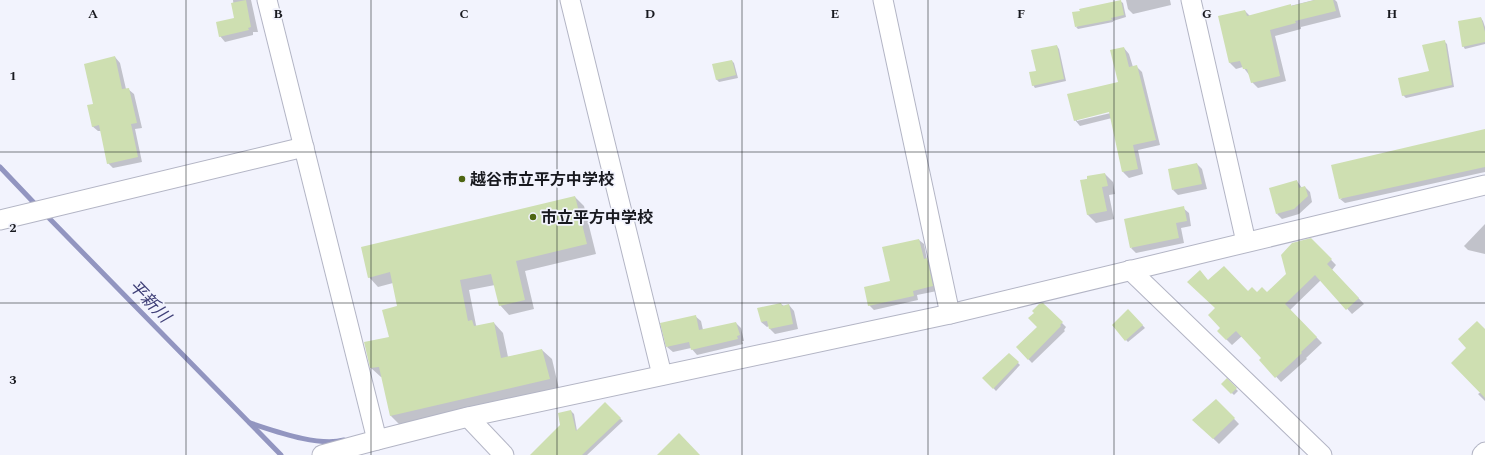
<svg xmlns="http://www.w3.org/2000/svg" width="1485" height="455" font-family="Spectral,'Noto Sans JP',serif">
<style>
.shadow{fill:#0003;fill-rule:evenodd}
.lines{fill:none;stroke-linecap:round;stroke-linejoin:round}
.stream{stroke:#9295c0;stroke-width:5}
.building{fill:#cedfb1}
.minor-casing{stroke:#b3b5c5;stroke-width:21}
.minor{stroke:#fff;stroke-width:19}
.grid{fill:none;stroke:#18191f;stroke-width:1;stroke-opacity:0.55}
.poi-dot{fill:#4e6512;stroke:#f2f3fd;stroke-width:1.5}
.labels{text-anchor:middle;stroke-width:3.5;stroke-linejoin:round;paint-order:stroke}
.poi-label{font-size:16px;font-weight:bold;fill:#18191f;stroke:#f2f3fd;text-anchor:start}
.water-label{font-size:17px;font-style:italic;fill:#404078;stroke:#f2f3fd}
.grid-label{font-size:13px;text-anchor:middle;font-weight:bold;fill:#18191f;stroke:#f2f3fd;stroke-width:3.5;stroke-linejoin:round;paint-order:stroke}
</style>
<rect width="100%" height="100%" fill="#f2f3fd"/>
<!-- shadow -->
<g class="shadow">
<path d="M233,0H251L258,32H253V35L225,42L220,36L235,19Z"/>
<path d="M1126,0H1170L1171,5L1133,14L1128,9Z"/>
<path d="M1314,0H1335L1337,2L1341,17L1301,27V29L1275,36L1286,81L1258,88L1252,82L1250,76L1243,67L1236,69L1230,63L1219,17L1245,11L1250,16Z"/>
<path d="M1120,1L1123,3L1126,17L1113,21V22L1078,29L1076,27Z"/>
<path d="M1481,18L1483,21L1485,27V44L1465,49L1463,46Z"/>
<path d="M1444,41L1447,44L1454,87L1406,98L1403,95L1430,72Z"/>
<path d="M1057,46L1059,49L1066,81L1035,88L1033,85L1037,72Z"/>
<path d="M1124,48L1129,54L1133,67L1136,66L1142,72L1160,145L1138,150L1143,174L1129,178L1123,172L1112,118L1080,126L1075,120L1119,83ZM1114,110L1115,112L1077,121V119Z"/>
<path d="M115,57L120,63L126,89H128L134,94L142,128L135,129L142,162L113,168L108,163L101,131H98L92,126L95,105Z"/>
<path d="M732,61L734,63L738,78L719,82L717,80L713,65Z"/>
<path d="M1485,130V172L1345,203L1340,199Z"/>
<path d="M1197,164L1202,169L1207,189L1178,195L1173,190Z"/>
<path d="M1105,174L1113,182L1115,194L1109,195L1114,219L1096,223L1088,215L1081,181Z"/>
<path d="M1297,181L1302,188L1305,187L1310,192L1312,202L1299,214L1282,219L1277,214Z"/>
<path d="M575,197L584,206L596,254L525,271L534,309L509,315L500,305L495,285L469,290L476,325L477,327L494,323L503,333L508,357L542,350L552,359L559,389L401,426L391,416L382,377H381L371,368L391,338L399,307L393,283L378,287L369,277Z"/>
<path d="M1183,208L1189,213L1191,226L1181,228L1184,243L1136,253L1131,248Z"/>
<path d="M1485,224V254L1468,250L1464,246Z"/>
<path d="M1311,239L1336,265L1332,270L1364,304L1352,314L1321,280L1290,310L1322,343L1306,358L1307,359L1281,382L1261,360L1263,358L1242,336L1232,345L1218,331L1222,328L1208,281L1248,292L1267,294L1287,274Z"/>
<path d="M919,240L924,244L927,260L931,264L937,291L917,295L918,300L874,310L869,305L891,282Z"/>
<path d="M781,304L784,306L789,305L794,311L798,329L775,334L770,329L769,326L767,327L761,322Z"/>
<path d="M1043,304L1066,327L1064,330L1065,331L1032,363L1017,347L1039,327Z"/>
<path d="M1128,310L1145,328L1128,342L1126,340Z"/>
<path d="M695,316L701,321L703,330L736,323L741,328L744,341H742L743,344L697,355L691,348L673,352L667,347Z"/>
<path d="M1485,330V401L1478,394L1481,392Z"/>
<path d="M1009,354L1020,365L996,391L984,378Z"/>
<path d="M1227,380L1238,391L1234,395L1222,384Z"/>
<path d="M1216,400L1239,424L1219,444L1194,420Z"/>
<path d="M605,404L623,421L587,455H531L561,426L571,411L574,414L577,431Z"/>
</g>
<g class="lines">
<!-- stream -->
<g class="stream">
<path d="M0,167L38,207"/>
<path d="M45,214L281,455"/>
<path d="M250,423C275,431 318,447 344,440"/>
</g>
</g>
<!-- building -->
<g class="building">
<path d="M246,0L251,27L248,28L249,30L219,37L216,22L234,18L231,3Z"/>
<path d="M1121,0L1124,15L1111,18L1112,20L1075,27L1072,12L1080,11L1079,9Z"/>
<path d="M1315,0H1333L1336,11L1295,21L1296,23L1270,30L1280,76L1251,83L1247,69H1243L1240,61L1229,63L1218,16L1245,10L1247,16L1291,4V6Z"/>
<path d="M1481,17L1485,32V42L1462,47L1458,21Z"/>
<path d="M1445,40L1452,85L1402,96L1398,78L1429,71L1422,45Z"/>
<path d="M1057,45L1064,79L1032,86L1029,72L1036,71L1031,50Z"/>
<path d="M1124,47L1129,67L1137,65L1156,140L1133,145L1138,169L1122,172L1109,112L1074,121L1067,94L1118,82L1110,50Z"/>
<path d="M115,56L122,89L129,88L137,123L131,124L138,157L107,164L99,125L92,127L87,105L93,104L84,64Z"/>
<path d="M732,60L736,75L716,80L712,64Z"/>
<path d="M1485,129V167L1339,199L1331,165Z"/>
<path d="M1197,163L1202,184L1172,190L1168,169Z"/>
<path d="M1105,173L1108,186L1102,187L1107,211L1087,215L1080,180L1087,179V176Z"/>
<path d="M1297,180L1299,188L1305,186L1308,196L1294,209L1276,214L1269,188Z"/>
<path d="M575,196L587,244L516,261L525,300L499,306L491,274L460,280L468,321L472,320L474,326L494,322L501,358L542,349L550,379L390,416L379,367L370,368L364,342L389,337L382,310L397,306L390,272L368,278L361,247Z"/>
<path d="M1184,206L1187,221L1176,223L1179,238L1130,248L1124,219Z"/>
<path d="M1311,238L1332,259L1327,264L1359,298L1346,310L1315,275L1285,304L1317,337L1301,352L1302,353L1275,378L1259,360L1261,358L1236,331L1226,340L1217,331L1220,328L1208,315L1215,308L1187,282L1200,270L1208,280L1224,266L1248,291L1252,287L1257,292L1262,287L1267,292L1286,274L1281,255L1292,243Z"/>
<path d="M919,239L924,259L927,258L933,286L913,291L914,296L868,306L864,287L890,281L882,247Z"/>
<path d="M781,303L782,306L789,304L793,324L769,329L767,321L761,322L757,308Z"/>
<path d="M1043,303L1063,322L1060,325L1061,326L1028,360L1016,347L1037,327L1028,318L1034,313L1032,311L1039,304Z"/>
<path d="M1128,309L1143,325L1125,341L1112,325Z"/>
<path d="M696,315L699,330L736,322L740,335L737,336L738,339L691,350L689,342L666,347L660,323Z"/>
<path d="M1477,321L1485,329V398L1451,363L1466,348L1458,339Z"/>
<path d="M1009,353L1019,362L993,389L982,378Z"/>
<path d="M1227,378L1237,388L1231,394L1221,384Z"/>
<path d="M1216,399L1235,418L1213,439L1192,420Z"/>
<path d="M605,402L621,418L582,455H530L560,425L558,413L571,410L576,431Z"/>
<path d="M679,433L700,455H657Z"/>
</g>
<g class="lines">
<!-- minor casing -->
<g class="minor-casing">
<g id="minor">
<path d="M267,0L377,440"/>
<path d="M570,0L662,375"/>
<path d="M883,0L950,314"/>
<path d="M1191,0L1246,242"/>
<path d="M0,220L304,147"/>
<path d="M1130,270L1322,455"/>
<path d="M468,417L504,455"/>
<path d="M322,455L377,440L468,417L950,314L1485,185"/>
<path d="M1482,455L1485,452"/>
</g>
</g>
<!-- minor -->
<use href="#minor" class="minor"/>
</g>
<!-- grid -->
<path class="grid" d="M186,0V455M371,0V455M557,0V455M742,0V455M928,0V455M1114,0V455M1299,0V455M0,152H1485M0,303H1485"/>
<!-- markers -->
<g class="poi-dot">
<circle cx="462" cy="179" r="4"/>
<circle cx="533" cy="217" r="4"/>
</g>
<g class="labels">
<!-- poi labels -->
<g class="poi-label">
<text x="470" y="185">越谷市立平方中学校</text>
<text x="541" y="223">市立平方中学校</text>
</g>
<!-- water labels -->
<g class="water-label">
<text transform="translate(150 301) rotate(46)" y="6">平新川</text>
</g>
</g>
<g class="grid-label">
<text x="93" y="18">A</text>
<text x="278" y="18">B</text>
<text x="464" y="18">C</text>
<text x="650" y="18">D</text>
<text x="835" y="18">E</text>
<text x="1021" y="18">F</text>
<text x="1207" y="18">G</text>
<text x="1392" y="18">H</text>
<text x="13" y="80">1</text>
<text x="13" y="232">2</text>
<text x="13" y="384">3</text>
</g>
</svg>
